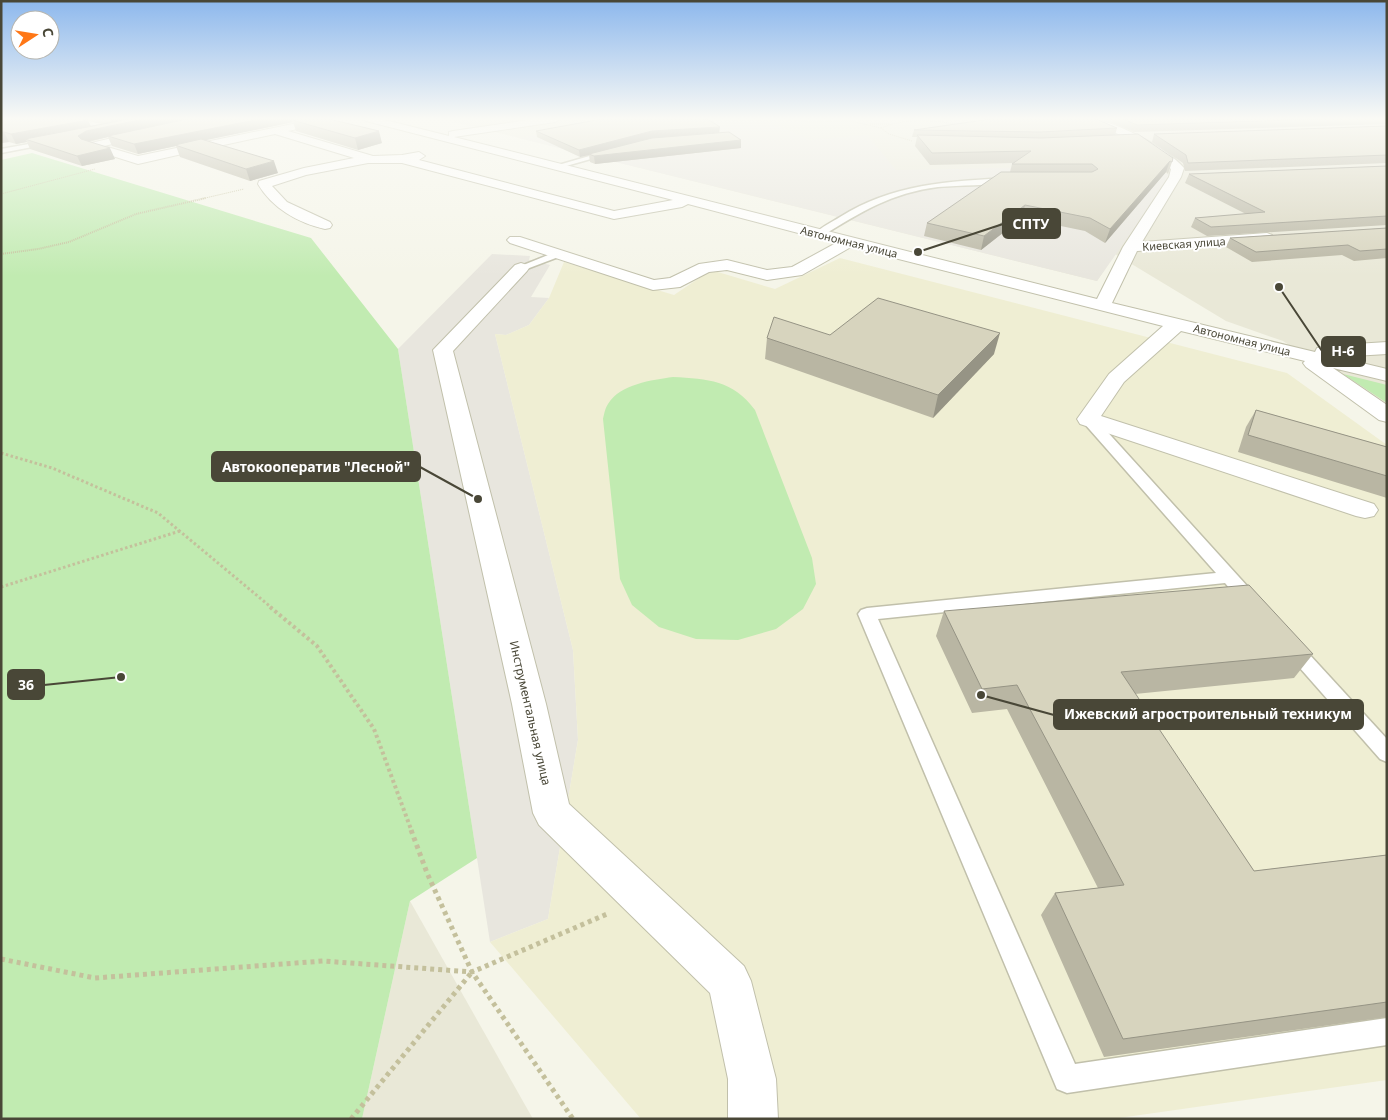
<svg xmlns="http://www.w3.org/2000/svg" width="1388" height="1120" font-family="'Noto Sans',sans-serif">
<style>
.residential{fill:#e9e8d7}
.industrial{fill:#e8e6de}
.education{fill:#efeed3}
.green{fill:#c1ebb1}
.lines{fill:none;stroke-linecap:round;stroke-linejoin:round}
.lane-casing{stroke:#c1c0ab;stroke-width:3}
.street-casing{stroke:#c1c0ab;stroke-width:2}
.path-far4{stroke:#c4c09c;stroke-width:1;stroke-dasharray:1 1;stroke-linecap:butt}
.path-far3{stroke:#c4c09c;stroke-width:2;stroke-dasharray:1 1;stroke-linecap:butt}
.path-far2{stroke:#c4c09c;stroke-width:3;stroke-dasharray:2.5 2.5;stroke-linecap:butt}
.path-far1{stroke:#c4c09c;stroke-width:4;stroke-dasharray:3 3;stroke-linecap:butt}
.path{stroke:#c4c09c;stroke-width:5;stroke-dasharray:4 4;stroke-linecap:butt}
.lane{fill:#fff;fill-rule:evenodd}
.street{fill:#fff;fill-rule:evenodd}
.wall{fill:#b9b6a3;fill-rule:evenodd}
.shaded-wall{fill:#969485}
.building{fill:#d7d4be;stroke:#969485}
.labels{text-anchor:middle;stroke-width:4;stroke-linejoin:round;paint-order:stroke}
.far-street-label{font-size:11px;fill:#494737;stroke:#fff}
.street-label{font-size:12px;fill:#494737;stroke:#fff}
.leader{fill:none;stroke:#494737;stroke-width:2}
.callout-dot{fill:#494737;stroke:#fff;stroke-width:2}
.callout{fill:#494737;stroke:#494737;stroke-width:2}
.callout-label{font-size:14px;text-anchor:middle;font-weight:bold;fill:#fff}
</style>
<rect width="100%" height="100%" fill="#f5f5e9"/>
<!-- residential -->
<g class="residential">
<path d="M442,119H1387V412L1283,341L1226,321L1115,254L1097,281Z"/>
<path d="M410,901L533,1119H362Z"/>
</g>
<!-- industrial -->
<g class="industrial">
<path d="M622,119H751L786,129L809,140L867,135L896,170L1118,166L1172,175L1097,281L519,138Z"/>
<path d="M492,254L530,256L529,260L550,265L531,297L549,298L529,325L506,335L495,334L573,650L578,740L548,919L490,942L398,349Z"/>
</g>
<!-- education -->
<path class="education" d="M840,258L1287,373L1387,445V1080L1112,1119H641L490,942L548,919L578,740L573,650L495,334L506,335L529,325L549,298L564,262L674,295L711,270L775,289Z"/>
<!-- green -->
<g class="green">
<path d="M32,153L311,238L398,349L477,858L410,901L362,1119H1V160Z"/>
<path d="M1343,374L1387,385V403Z"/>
<path d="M673,377C708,379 733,380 755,410L812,558L816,584L803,609L776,629L738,640L696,639L659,627L632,605L620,579L603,419C604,415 605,408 608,404C620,384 652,380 673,377Z"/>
</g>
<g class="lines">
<!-- lane casing -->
<g class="lane-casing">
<g id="lane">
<path d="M51,140L54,142L53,143L1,153V149Z"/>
<path d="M610,150L612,151V153L559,168L555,166Z"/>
<path d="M1008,178H1011V182C987,186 962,185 938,187C891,193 861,212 822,236L819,237L815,234C821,227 832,222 840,217C892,184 949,181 1008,178Z"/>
<path d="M558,251L563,254L561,256L524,270L521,271L516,268Z"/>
<path d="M1088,415L1093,416L1258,598L1261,602L1258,606C1243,611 1234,593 1225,583L878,619L1075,1064L1387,1018V1045L1067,1093L1057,1089L858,614L861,610L867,608L1216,573L1083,422L1081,419L1083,416Z"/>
<path d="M1291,639L1297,641L1387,739V762L1380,759L1285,651L1282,646L1285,641Z"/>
</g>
</g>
<!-- street casing -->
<g class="street-casing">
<g id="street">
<path d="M317,119H335L334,121L288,131L373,156L402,155L419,152L425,156L419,160L614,211L673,200L366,121L365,119H381L449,136V132L453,131L535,119H560L555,122L454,137L1097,299L1123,247L1169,177L1171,169L1135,142L1086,119C1110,117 1169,149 1184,168L1181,177L1142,242L1267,233L1272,235L1275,238L1272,241L1267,243L1137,251L1112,303L1315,352L1317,348L1324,346L1387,342V354L1337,357L1387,369V381L1333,368L1387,405V422L1379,420L1306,367L1303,363L1305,361L1181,331L1124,382L1101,416L1374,504L1378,510L1374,516L1365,518L1356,516L1080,424L1077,419L1109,374L1163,326L851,247L802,275L767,280L727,270L709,272L680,287L653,290L510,243L507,240L510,237H520L654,280L670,278L699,264L727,260L767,270L792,267L836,243L688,204L682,207L614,219L402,163H368L306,175L272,186L287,202L330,222L332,225L330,228L325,229C298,223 272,208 258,184L259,181L304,168L354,158L275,134L219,146L227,150L221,154L204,149L138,164L87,148L85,146L91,143L146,130L150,131L152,133L150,135L104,146L138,156Z"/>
<path d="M521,263L527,265L529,268L527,271L453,351L546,704L569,804L744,966L751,981L776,1079L778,1119H728V1079L710,993L539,825L533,813L512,704L433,350L515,265Z"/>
</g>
</g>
<!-- path-far4 -->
<g class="path-far4">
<path d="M785,119L809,122L850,121L881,128"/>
<path d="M870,124H889"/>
<path d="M912,141L889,134L881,128C905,118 931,120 956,124"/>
<path d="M1,194L95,169"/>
<path d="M201,199L244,189"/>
</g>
<!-- path-far3 -->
<path class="path-far3" d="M1,254L38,249L69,242L136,214L206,198"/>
<!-- path-far2 -->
<g class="path-far2">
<path d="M1,453L52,468L158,513L272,608"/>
<path d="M1,587L180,531"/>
</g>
<!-- path-far1 -->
<path class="path-far1" d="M270,607L317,646L374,729L412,832"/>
<!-- path -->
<g class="path">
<path d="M411,830L427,873L472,972L573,1119"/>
<path d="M1,959L95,978L323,961L472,972L607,914"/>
<path d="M351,1119L472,972"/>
</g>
<!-- lane -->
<use href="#lane" class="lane"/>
<!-- street -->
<use href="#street" class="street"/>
</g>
<!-- wall -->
<g class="wall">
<path d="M1,119H329L382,143L358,150L296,131L293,122L204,140L278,173L250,181L180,157L176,146L138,154L112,146L108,137L89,142L115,159L82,166L30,149L27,142L16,144L9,142L1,143ZM88,121L93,122L102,124L91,126Z"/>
<path d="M602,119H712L707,120L719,133L741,140V148L595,164L590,162L589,155L580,157L537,137L536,131Z"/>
<path d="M1103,119H1387V124L1134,132Z"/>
<path d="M1387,126V163L1185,171L1183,163L1152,142L1154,134Z"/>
<path d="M1117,128L1115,135L1172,162L1168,174L1166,172L1105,243L1085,231L1022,218L981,250L924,236L927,223L1010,172L1012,164L1014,163L930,165L915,146L917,137H912L914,130Z"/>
<path d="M1387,166V225L1207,236L1191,227L1195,218L1246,214L1185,183L1189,174Z"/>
<path d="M1387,228V258L1354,261L1342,255L1252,262L1226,247L1230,238Z"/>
<path d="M830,335L994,354L933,418L765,359L767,338Z"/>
<path d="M1256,410L1387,447V498L1238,452L1246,427Z"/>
<path d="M944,611L1313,654L1294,678L1135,694L1254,871L1387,855V1017L1104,1057L1041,915L1055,893L1098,888L1007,709L972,713L936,636Z"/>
</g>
<!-- shaded-wall -->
<g class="shaded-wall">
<path d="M110,119H190L108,136V137L90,141L83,146L78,136L86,131L113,125Z"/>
<path d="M260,119H304L292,120L293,122L178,146L175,145L176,146L138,154L134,144Z"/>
<path d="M88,120L92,129L25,139L27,142L16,144L11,134Z"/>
<path d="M720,127L719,134L589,154V155L580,157L579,150L652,131Z"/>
<path d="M379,131L382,143L358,150L355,138Z"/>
<path d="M1,132H4L9,142L1,143Z"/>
<path d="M741,140V148L595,164L594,156Z"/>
<path d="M110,148L115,159L82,166L77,156Z"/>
<path d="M274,161L278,173L250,181L246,169Z"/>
<path d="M1170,161L1166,172L1105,243L1110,229Z"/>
<path d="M1025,205L1022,218L981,250L984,236Z"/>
<path d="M1000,333L994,354L933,418L938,395Z"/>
</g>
<!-- building -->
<g class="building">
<path d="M1,119H84L88,120L11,134L4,132H1Z"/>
<path d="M129,119H144L86,131L78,136L81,139L110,148L77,156L25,139Z"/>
<path d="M187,119H260L134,144L108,136Z"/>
<path d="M300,119H329L379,131L355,138L292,120Z"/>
<path d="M602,119H704L709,120L720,127L652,131L579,150L536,131Z"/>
<path d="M991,119H1096L1117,128L1040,132L914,130Z"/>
<path d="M1123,119H1320L1137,125Z"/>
<path d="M1387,126V155L1188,163L1186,155L1154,134Z"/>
<path d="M729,132L741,140L594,156L589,154L652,138Z"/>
<path d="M1138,134L1173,158L1172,162L1170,161L1110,229L1090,218L1025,205L984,236L927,223L1001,172H1092L1098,169L1092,164H1012L1031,151L932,153L917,135L1041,138Z"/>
<path d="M201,139L274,161L246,169L175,145Z"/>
<path d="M1387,166V216L1211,227L1195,218L1265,212L1189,174Z"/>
<path d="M1387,228V249L1360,251L1348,245L1256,252L1230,238Z"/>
<path d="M878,298L1000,333L938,395L767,338L774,317L830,335Z"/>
<path d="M1256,410L1387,447V476L1248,435Z"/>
<path d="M1249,585L1313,654L1121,672L1254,871L1387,855V1002L1123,1039L1055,893L1124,885L1017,685L982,689L944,611Z"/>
</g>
<!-- sky -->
<linearGradient id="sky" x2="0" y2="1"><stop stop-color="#8db8ed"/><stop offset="0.43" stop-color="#fafaf5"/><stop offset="1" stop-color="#fafaf5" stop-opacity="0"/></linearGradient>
<rect width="1388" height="276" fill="url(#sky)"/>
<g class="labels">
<!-- far-street labels -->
<g class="far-street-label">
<text transform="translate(849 242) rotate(14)" y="4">Автономная улица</text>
<text transform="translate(1184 244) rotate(-4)" y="4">Киевская улица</text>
<text transform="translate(1242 340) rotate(14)" y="4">Автономная улица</text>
</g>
<!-- street labels -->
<g class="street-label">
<text transform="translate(530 713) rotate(77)" y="4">Инструментальная улица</text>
</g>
</g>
<!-- callouts -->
<path class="leader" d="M918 252L1003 224M1279 287L1322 351M478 499L420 467M121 677L44 685M981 695L1054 715"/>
<g class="callout-dot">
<circle cx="918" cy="252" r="5"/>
<circle cx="1279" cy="287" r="5"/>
<circle cx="478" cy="499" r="5"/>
<circle cx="121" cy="677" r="5"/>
<circle cx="981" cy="695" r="5"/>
</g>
<g class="callout">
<rect x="1003" y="209" width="57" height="29" rx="5"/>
<rect x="1322" y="337" width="43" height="29" rx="5"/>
<rect x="212" y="452" width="208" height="29" rx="5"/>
<rect x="8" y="670" width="36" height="29" rx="5"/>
<rect x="1054" y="700" width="309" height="29" rx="5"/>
</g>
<g class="callout-label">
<text x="1031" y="229">СПТУ</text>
<text x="1343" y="356">Н-6</text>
<text x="316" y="472">Автокооператив "Лесной"</text>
<text x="26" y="690">36</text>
<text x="1208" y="719">Ижевский агростроительный техникум</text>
</g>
<!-- border -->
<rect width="1388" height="1120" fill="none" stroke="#494737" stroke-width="5"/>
<!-- north arrow -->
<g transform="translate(35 35) rotate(78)"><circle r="24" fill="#ffffff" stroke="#b6b5af"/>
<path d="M0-4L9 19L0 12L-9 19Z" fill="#ff7716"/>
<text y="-8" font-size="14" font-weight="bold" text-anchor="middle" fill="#494737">С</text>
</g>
</svg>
